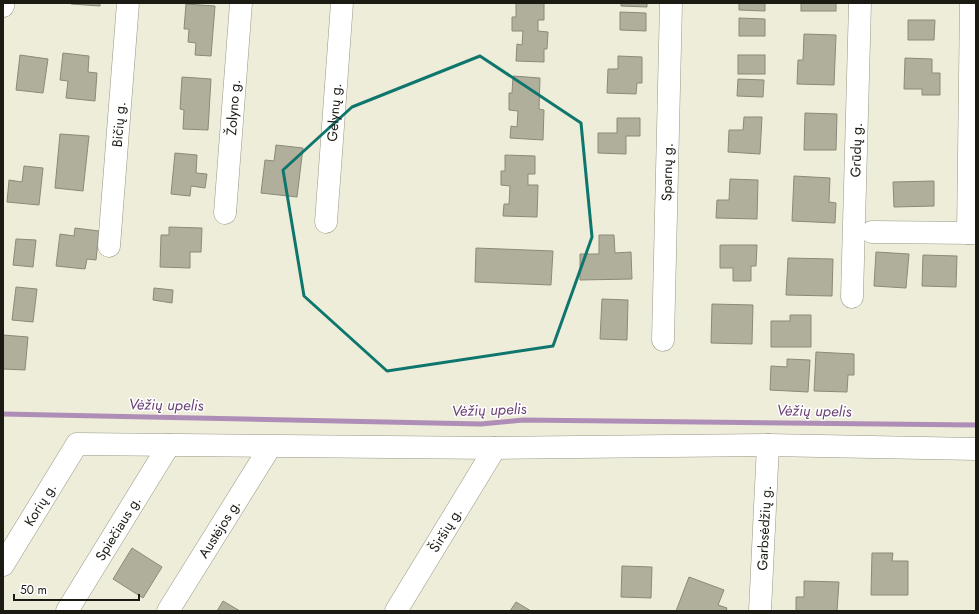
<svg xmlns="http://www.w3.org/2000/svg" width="979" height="614" font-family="Jost,sans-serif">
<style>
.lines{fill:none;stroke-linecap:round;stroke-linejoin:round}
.stream{stroke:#ae8eb6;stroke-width:5}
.building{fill:#b0af9c;stroke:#8b8a78}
.minor-casing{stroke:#989785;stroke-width:23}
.minor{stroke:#fff;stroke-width:22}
.marked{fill:none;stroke:#0f766e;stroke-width:3;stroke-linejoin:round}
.labels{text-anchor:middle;stroke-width:3;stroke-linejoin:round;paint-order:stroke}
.street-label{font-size:14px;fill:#1b1b14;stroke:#fff}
.water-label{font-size:15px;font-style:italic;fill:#6b4175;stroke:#fff}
</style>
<rect width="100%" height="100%" fill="#eeedd9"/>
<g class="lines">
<!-- stream -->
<path class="stream" d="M3,414L481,424L523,420L976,425"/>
</g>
<!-- building -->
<g class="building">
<path d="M72,3H100V6L71,4Z"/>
<path d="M516,3H544V20H538V31L548,32L547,49H544V62L516,61L517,44L522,45L523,31H512V17H516Z"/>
<path d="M621,3H647V7L621,6Z"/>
<path d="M739,3H765V11L739,10Z"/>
<rect x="801" y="3" width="35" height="8"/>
<path d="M186,4L215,6L211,56L195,55L196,43L188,42L189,29H184Z"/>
<path d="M620,12L646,13V31L620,30Z"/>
<path d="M739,18L765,19V36H739Z"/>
<path d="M908,20H935L934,40H908Z"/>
<path d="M804,34L836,35L834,85L797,84L798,60H803Z"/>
<path d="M63,53L89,56L88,72L97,73L95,101L66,98L68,81L60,80Z"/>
<path d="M20,55L48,59L43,93L16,90Z"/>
<rect x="738" y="55" width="27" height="19"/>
<path d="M618,56L642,57V83H637L636,94L607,93L608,69H618Z"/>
<path d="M905,58L932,59V73H940V95H922V89H904Z"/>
<path d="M513,76L540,78L539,109L544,110L543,140L510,138L511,126L517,127L518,111L509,110V93H512Z"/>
<path d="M182,77L211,79L208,130L183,129L184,110L180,109Z"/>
<path d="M738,79L764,80L763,97L737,96Z"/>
<path d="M805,113L837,114L836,150H804Z"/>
<path d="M744,117H762L760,154L728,152L729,130H743Z"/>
<path d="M617,118H640V136H626V154L598,153V133H617Z"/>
<path d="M60,134L89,136L83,191L55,188Z"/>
<path d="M276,145L303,148L297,197L261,193L265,160L274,161Z"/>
<path d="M175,153L197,155L196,173L207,174L205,188L191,186L190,196L171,194Z"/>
<path d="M505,155L535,156V174H528V185H538L537,217L503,216L504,204H509L510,186L501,185V171H505Z"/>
<path d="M24,166L43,168L39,205L7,202L9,180L22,182Z"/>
<path d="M794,176L830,178L829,202L836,203L835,223L792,221Z"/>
<path d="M730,179L758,180L757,219L716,218L717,200H729Z"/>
<path d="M934,181V206L894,207L893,182Z"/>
<path d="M169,227L202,228L201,252H190V268L160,267L161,235H169Z"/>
<path d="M75,228L99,231L96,260L87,259L85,269L56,266L60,234L74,236Z"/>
<path d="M599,235H614L615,253L631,252L632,279L580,280V254H599Z"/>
<path d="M16,239L36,240L33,267L13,265Z"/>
<path d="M720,245H757L756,266H751V281H733V268H720Z"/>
<path d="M476,248L553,251L551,285L475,282Z"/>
<path d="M876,252L909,254L906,288L874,286Z"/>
<path d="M923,255L957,256L956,287L922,286Z"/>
<path d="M788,258L833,259L832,296L786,295Z"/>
<path d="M16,287L37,289L33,322L12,320Z"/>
<path d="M154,288L173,290L172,303L153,300Z"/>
<path d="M602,299L628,300L627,340L600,339Z"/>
<path d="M712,304L753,305L752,344L711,343Z"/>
<path d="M790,315H811V347H771V321H790Z"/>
<path d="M3,335L28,337L25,370L3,369Z"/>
<path d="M816,352L854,354V375H848L847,392L814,391Z"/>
<path d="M787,359L810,360L808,392L770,390L771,366L787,367Z"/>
<path d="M132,548L162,567L143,598L113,579Z"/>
<path d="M872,553H893L892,561H908V595H871Z"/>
<path d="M622,566L652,567L651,598L621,597Z"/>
<path d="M689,577L724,590L718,605L727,608L726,611H676Z"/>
<path d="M804,581L839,582L837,611H796V597H804Z"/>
<path d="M223,601L240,611H217Z"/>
<path d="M516,602L531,611H510Z"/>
</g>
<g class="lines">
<!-- minor casing -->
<g class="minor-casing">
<g id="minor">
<path d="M3,6V3"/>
<path id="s1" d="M225,213L241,3"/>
<path id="s2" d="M326,222L342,3"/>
<path d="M872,232L976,233"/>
<path d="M968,233L971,3"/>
<path id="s3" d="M109,246L128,3"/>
<path id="s4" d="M852,297L860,3"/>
<path id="s5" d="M663,340L671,3"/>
<path id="s6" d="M3,565L77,444L495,448L768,445L976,449"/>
<path id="s7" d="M67,611L169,445"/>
<path id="s8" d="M168,611L270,447"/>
<path id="s9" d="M396,611L495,448"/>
<path id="s10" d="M760,611L768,445"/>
</g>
</g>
<!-- minor -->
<use href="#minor" class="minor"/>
</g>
<!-- marked area -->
<path class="marked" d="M480,56L581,123L592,237L553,346L387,371L304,296L283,170L352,107Z"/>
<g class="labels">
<!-- street labels -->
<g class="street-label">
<text dy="5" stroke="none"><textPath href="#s1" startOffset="106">Žolyno g.</textPath></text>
<text dy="5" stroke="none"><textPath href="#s2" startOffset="110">Gėlynų g.</textPath></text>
<text dy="5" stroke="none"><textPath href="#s3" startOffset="122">Bičių g.</textPath></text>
<text dy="5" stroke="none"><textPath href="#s4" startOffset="147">Grūdų g.</textPath></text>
<text dy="5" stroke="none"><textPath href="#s5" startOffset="168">Sparnų g.</textPath></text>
<text dy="5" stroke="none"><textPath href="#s6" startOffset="71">Korių g.</textPath></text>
<text dy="5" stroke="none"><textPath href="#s7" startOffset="97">Spiečiaus g.</textPath></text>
<text dy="5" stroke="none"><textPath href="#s10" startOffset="83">Garbsėdžių g.</textPath></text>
<text dy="5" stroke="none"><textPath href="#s8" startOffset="97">Austėjos g.</textPath></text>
<text dy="5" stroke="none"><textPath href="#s9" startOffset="95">Širšių g.</textPath></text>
</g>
<!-- water labels -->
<g class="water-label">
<text transform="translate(166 405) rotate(1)" y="5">Vėžių upelis</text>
<text transform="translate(489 410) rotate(-2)" y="5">Vėžių upelis</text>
<text transform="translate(814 411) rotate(1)" y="5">Vėžių upelis</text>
</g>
</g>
<!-- border -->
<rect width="979" height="614" fill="none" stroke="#1b1b14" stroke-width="8"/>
<!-- scale -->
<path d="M14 594v6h125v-6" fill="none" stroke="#1b1b14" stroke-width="2"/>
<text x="20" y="594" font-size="12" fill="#1b1b14" stroke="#ffffff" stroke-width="3" paint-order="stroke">50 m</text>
</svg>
